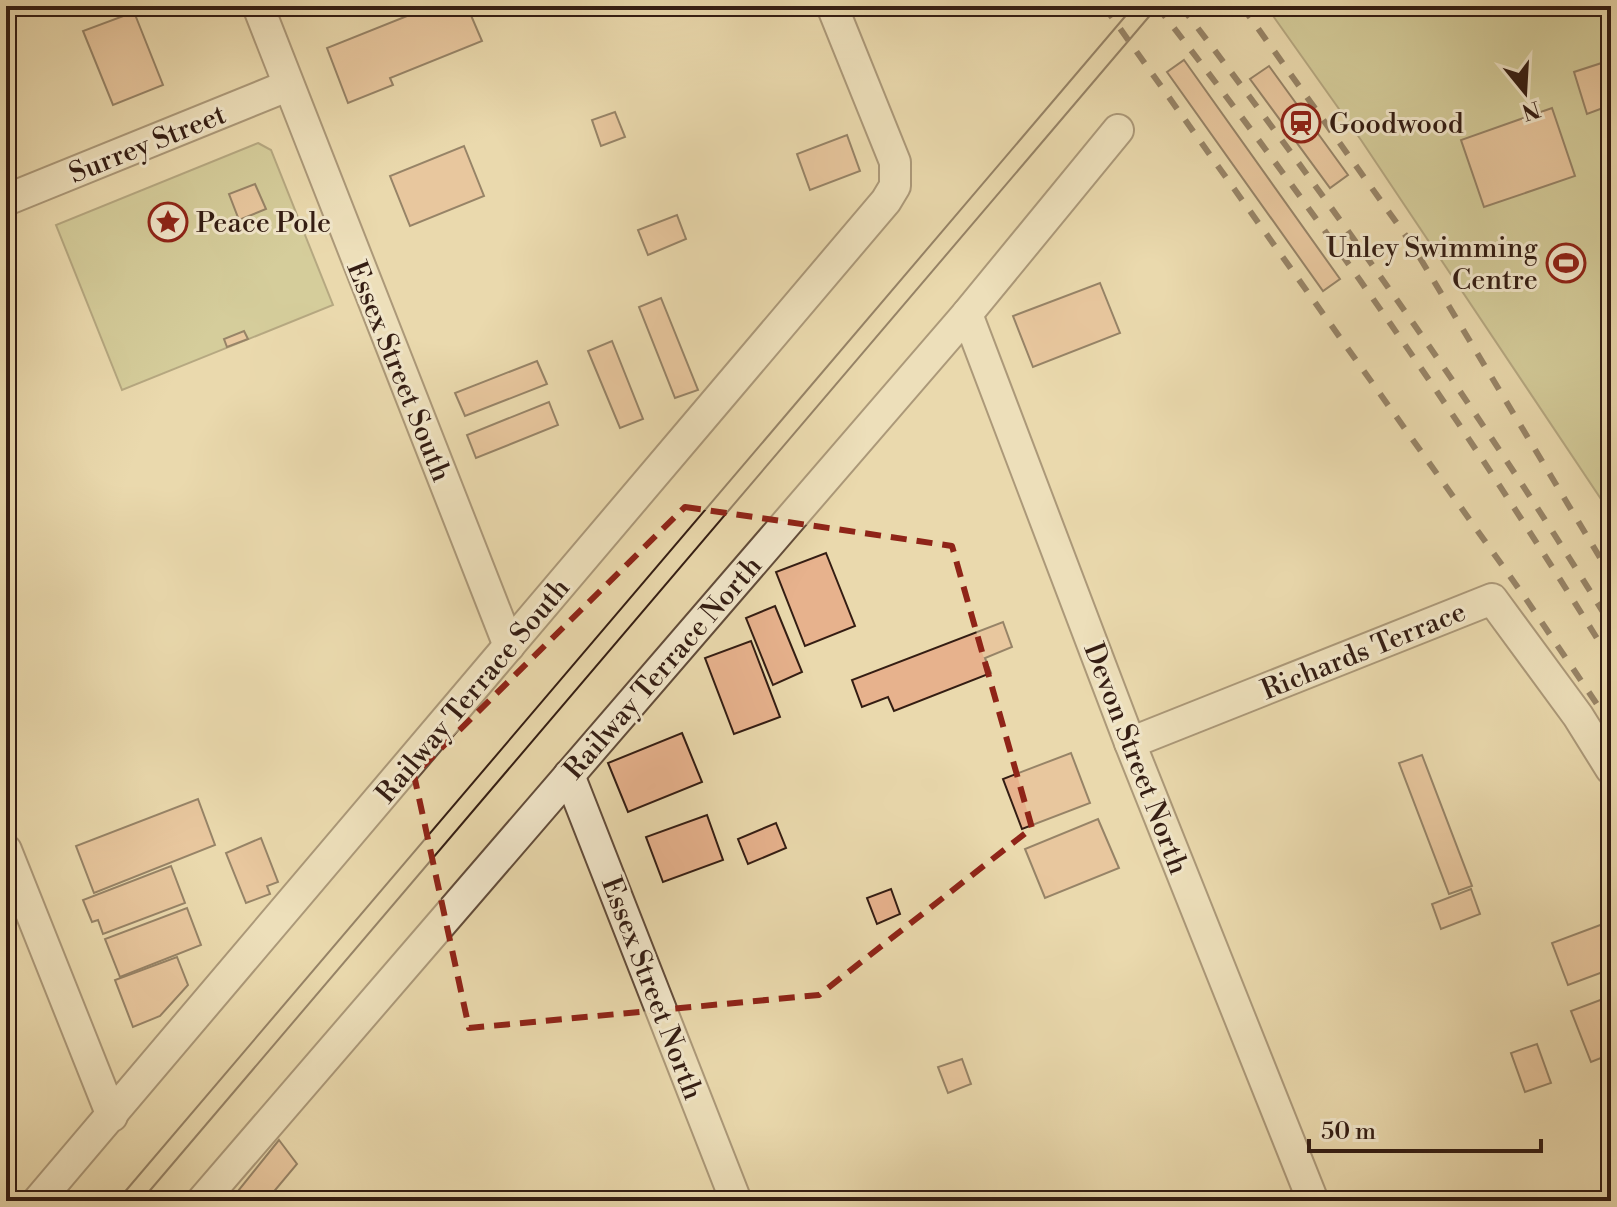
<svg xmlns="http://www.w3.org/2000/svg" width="1617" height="1207" font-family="'Libre Bodoni',serif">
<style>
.green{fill:#bcbe86;stroke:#786e4c;stroke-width:2}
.building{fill:#e7b28d;stroke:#341d13;stroke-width:2}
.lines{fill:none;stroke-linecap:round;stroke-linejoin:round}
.minor-casing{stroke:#624c3a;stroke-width:34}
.minor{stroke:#f1e6ca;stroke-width:30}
.tram{stroke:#341d13;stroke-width:2}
.rail{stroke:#341d13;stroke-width:6;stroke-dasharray:14 14;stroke-linecap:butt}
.marked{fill:none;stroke:#8f2418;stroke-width:6;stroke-dasharray:16 10;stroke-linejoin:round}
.labels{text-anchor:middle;stroke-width:6;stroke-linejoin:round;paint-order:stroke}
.poi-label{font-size:28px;fill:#341d13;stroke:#f1e6ca;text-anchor:start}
.street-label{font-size:28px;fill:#341d13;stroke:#f1e6ca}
</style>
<rect width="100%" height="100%" fill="#ead9ad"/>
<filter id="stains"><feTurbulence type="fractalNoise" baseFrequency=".0025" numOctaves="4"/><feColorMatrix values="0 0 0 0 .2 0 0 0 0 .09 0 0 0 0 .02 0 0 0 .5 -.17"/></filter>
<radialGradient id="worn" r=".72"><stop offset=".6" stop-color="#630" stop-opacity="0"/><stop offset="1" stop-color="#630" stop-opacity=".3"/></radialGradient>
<!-- green -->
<g class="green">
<path d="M1266,6H1611V514L1361,140Z"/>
<path d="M258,143L271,150L333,305L122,390L56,225Z"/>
</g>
<!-- building -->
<g class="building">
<path d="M432,6H467L482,41L390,78L393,85L348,103L327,48Z"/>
<path d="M134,12L163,85L113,105L83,31Z"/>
<path d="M1184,60L1340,279L1323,291L1167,72Z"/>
<path d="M1611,60V105L1587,114L1574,72Z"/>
<path d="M1269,66L1348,175L1330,188L1250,79Z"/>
<path d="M1552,108L1575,176L1484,207L1461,140Z"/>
<path d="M615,112L625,137L601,146L592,120Z"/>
<path d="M847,135L860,171L810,190L797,154Z"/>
<path d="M464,146L484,196L410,226L390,176Z"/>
<path d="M255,184L266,209L239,220L229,194Z"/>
<path d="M677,215L686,239L648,255L638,230Z"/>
<path d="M1100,283L1120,333L1033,367L1013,316Z"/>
<path d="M661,298L698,390L675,398L639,307Z"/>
<path d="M244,331L248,339L227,347L224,339Z"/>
<path d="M612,341L643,419L620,428L588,351Z"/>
<path d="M537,361L547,384L465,416L455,393Z"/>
<path d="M549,402L558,425L476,458L467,435Z"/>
<path d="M826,553L855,626L805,646L776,572Z"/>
<path d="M775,606L802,672L773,685L746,618Z"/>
<path d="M1003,622L1012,647L985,658L991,673L894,711L888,697L862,707L852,680Z"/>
<path d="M751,641L780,717L734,734L705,658Z"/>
<path d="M682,733L702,782L628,812L608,763Z"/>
<path d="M1071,753L1090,803L1022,829L1003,779Z"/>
<path d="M1422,755L1472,886L1449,894L1399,763Z"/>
<path d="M198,799L215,845L94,893L76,846Z"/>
<path d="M707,815L723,860L663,882L646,837Z"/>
<path d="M1098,819L1119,868L1045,898L1025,849Z"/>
<path d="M776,823L786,848L748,864L738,839Z"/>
<path d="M261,838L278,882L267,886L270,894L246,903L226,853Z"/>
<path d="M171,866L185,903L103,934L98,920L92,922L83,900Z"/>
<path d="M891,889L900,914L877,924L867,898Z"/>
<path d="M1471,889L1480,914L1441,929L1432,904Z"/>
<path d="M187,908L201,945L120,977L105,939Z"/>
<path d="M1611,921V969L1568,985L1552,943Z"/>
<path d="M177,957L188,985L160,1016L133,1027L115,980Z"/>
<path d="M1611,996V1054L1591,1062L1571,1011Z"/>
<path d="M1537,1044L1551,1083L1525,1092L1511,1053Z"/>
<path d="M962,1059L971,1084L948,1093L938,1067Z"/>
<path d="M279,1140L297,1164L266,1201H230Z"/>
</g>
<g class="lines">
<!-- minor casing -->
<g class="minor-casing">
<g id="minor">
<path d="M258,6L509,646"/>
<path d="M6,200L287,86"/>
<path d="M967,314L1130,743L1313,1201"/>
<path d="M1130,743L1492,599L1578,716L1611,769"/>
<path d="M569,775L736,1201"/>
<path d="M6,850L112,1116"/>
<path d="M38,1201L886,201L895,186V162L832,6"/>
<path d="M202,1201L967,314L1118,130"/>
</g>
</g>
<!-- minor -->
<use href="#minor" class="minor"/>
<!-- tram -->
<g class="tram">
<path d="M117,1201L1134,6"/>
<path d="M141,1201L1158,6"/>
</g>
<!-- rail -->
<g class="rail">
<path d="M1104,6L1524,596L1611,725"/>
<path d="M1157,6C1320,216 1472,435 1611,661"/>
<path d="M1181,6C1333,205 1480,411 1611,625"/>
<path d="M1242,6L1411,243L1611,576"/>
</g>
</g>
<!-- marked area -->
<path d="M0 0H1617V1207H0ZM685,507L952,546L1032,828L819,995L469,1028L414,775Z" fill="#ead9ad" fill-opacity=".55" fill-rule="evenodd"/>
<path class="marked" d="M685,507L952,546L1032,828L819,995L469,1028L414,775Z"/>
<!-- icons -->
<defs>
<g id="station-ring" transform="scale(2)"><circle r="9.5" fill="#f1e6ca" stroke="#8f2418" stroke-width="1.5"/><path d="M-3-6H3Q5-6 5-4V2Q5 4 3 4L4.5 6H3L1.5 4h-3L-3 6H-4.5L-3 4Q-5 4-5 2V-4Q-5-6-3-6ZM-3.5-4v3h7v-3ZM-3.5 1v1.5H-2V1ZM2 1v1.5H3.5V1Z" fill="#8f2418"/></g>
<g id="sight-ring" transform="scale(2)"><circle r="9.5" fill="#f1e6ca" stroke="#8f2418" stroke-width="1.5"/><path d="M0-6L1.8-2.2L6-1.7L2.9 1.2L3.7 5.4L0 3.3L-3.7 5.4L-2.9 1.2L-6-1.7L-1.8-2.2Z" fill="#8f2418"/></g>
<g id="stadium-ring" transform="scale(2)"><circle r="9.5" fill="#f1e6ca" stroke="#8f2418" stroke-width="1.5"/><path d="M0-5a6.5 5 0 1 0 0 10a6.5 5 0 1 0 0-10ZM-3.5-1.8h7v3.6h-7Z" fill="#8f2418"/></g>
</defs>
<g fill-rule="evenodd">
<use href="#station-ring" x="1301" y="123"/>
<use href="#sight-ring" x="168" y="222"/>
<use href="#stadium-ring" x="1566" y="263"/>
</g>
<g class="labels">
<!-- poi labels -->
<g class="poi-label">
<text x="1329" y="133">Goodwood</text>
<text x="196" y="232">Peace Pole</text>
<text x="1538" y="257" text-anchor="end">Unley Swimming<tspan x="1538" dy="32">Centre</tspan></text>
</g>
<!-- street labels -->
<g class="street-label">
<text transform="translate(147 143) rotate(-22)" y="10">Surrey Street</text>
<text transform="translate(400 371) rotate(68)" y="10">Essex Street South</text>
<text transform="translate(1363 650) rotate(-22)" y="10">Richards Terrace</text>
<text transform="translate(662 667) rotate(-49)" y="10">Railway Terrace North</text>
<text transform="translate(472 690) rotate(-50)" y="10">Railway Terrace South</text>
<text transform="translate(1137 758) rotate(69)" y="10">Devon Street North</text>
<text transform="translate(653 988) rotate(69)" y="10">Essex Street North</text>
</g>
</g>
<!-- margin -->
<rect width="1617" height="1207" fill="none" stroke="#ead9ad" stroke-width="32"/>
<rect x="8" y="8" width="1601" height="1191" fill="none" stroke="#341d13" stroke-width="4"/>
<rect x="16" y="16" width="1585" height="1175" fill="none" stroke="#341d13" stroke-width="2"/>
<!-- north arrow -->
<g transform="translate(1525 92) rotate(162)" stroke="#f1e6ca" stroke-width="6" paint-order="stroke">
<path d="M0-6L14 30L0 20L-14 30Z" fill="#341d13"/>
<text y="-12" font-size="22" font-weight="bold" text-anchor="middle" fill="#341d13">N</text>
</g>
<!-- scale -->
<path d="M1309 1139v12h232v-12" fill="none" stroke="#341d13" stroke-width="4"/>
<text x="1321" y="1139" font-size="24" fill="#341d13" stroke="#f1e6ca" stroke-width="6" paint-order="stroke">50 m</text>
<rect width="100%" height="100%" filter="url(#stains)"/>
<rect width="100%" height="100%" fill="url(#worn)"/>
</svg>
